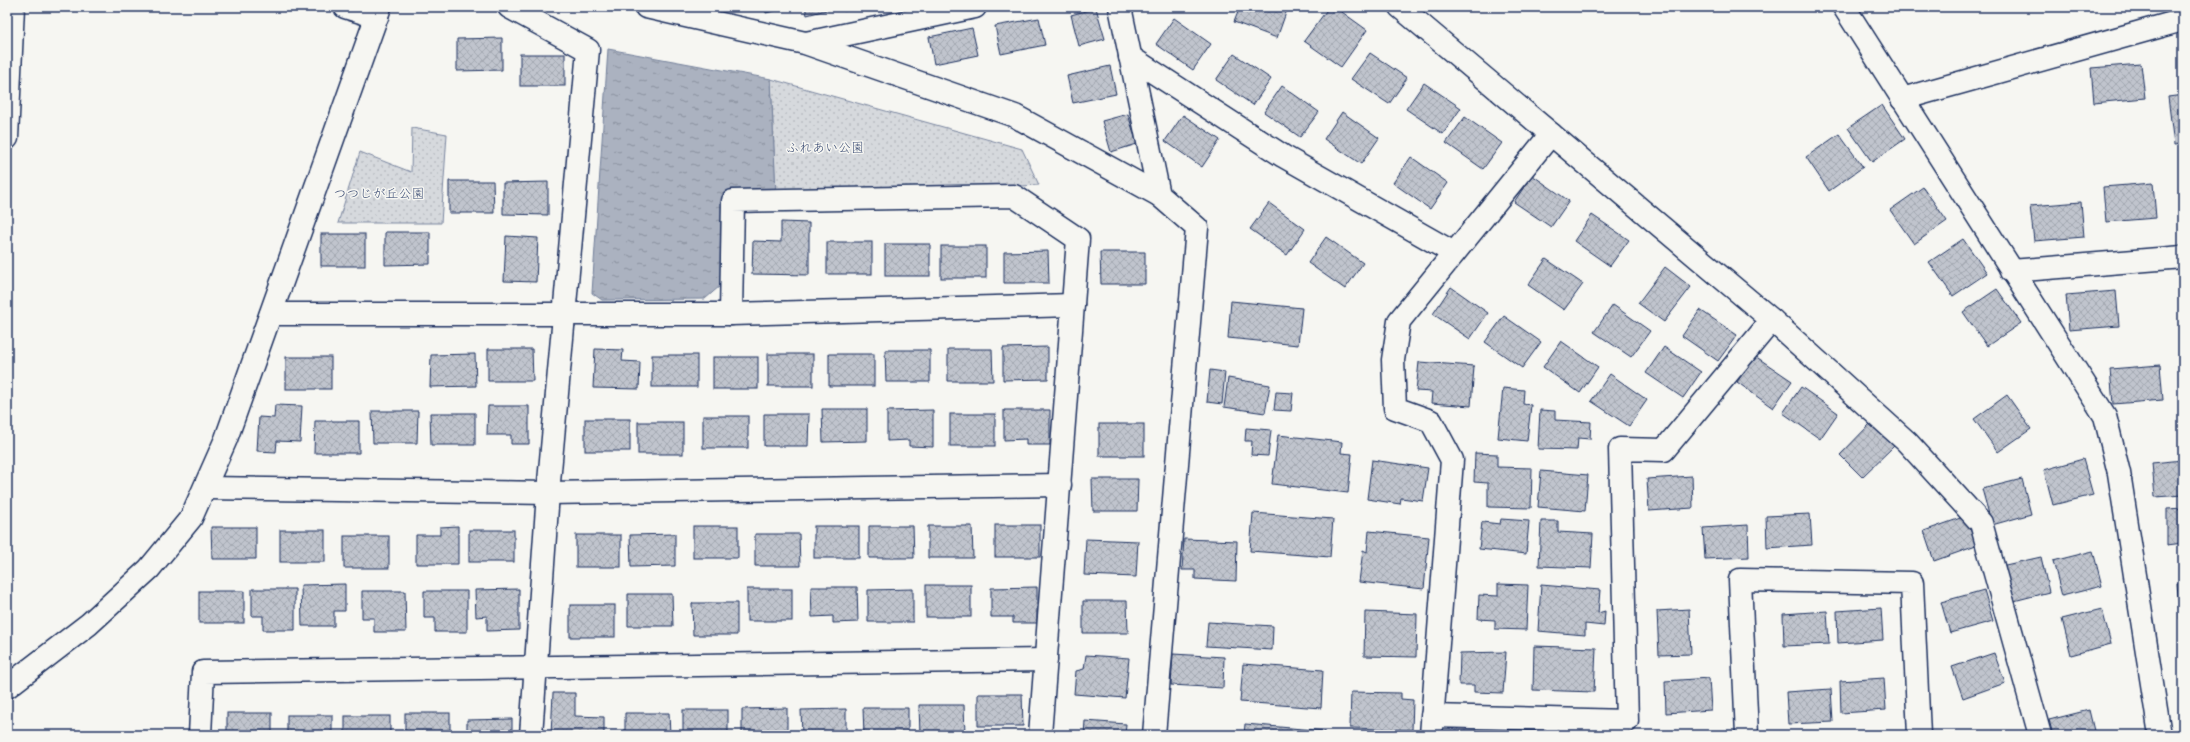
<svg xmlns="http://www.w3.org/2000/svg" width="2190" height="742" font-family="Dekko,'Klee One',sans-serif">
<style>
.park{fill:url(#park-dots);stroke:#78849e}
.water{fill:url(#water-ripples);stroke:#717e99}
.building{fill:url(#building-cross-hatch);stroke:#1b2f5e}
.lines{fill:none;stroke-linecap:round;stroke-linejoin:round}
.minor-casing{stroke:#1b2f5e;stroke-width:25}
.minor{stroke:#f6f6f2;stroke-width:22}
.labels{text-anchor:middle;stroke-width:3;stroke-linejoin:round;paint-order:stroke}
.park-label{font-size:13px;fill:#405177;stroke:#f6f6f2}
</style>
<defs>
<pattern id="park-dots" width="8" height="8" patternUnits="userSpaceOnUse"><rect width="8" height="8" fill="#d6d9dd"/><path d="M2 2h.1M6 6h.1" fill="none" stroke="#b7bbc0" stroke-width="1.8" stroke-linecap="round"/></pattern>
<pattern id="water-ripples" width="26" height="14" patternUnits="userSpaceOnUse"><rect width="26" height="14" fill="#abb2c0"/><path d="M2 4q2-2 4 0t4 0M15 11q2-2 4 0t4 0" fill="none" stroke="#8a919f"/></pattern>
<pattern id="building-cross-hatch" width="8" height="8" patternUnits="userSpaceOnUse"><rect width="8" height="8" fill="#c0c4cd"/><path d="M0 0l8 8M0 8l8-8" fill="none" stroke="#a4a9b2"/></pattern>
</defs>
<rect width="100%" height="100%" fill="#f6f6f2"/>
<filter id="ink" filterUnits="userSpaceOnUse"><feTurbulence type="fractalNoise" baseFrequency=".025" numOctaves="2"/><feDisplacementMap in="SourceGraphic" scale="8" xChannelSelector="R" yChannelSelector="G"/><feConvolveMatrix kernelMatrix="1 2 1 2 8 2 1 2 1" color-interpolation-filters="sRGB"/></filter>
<g filter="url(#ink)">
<!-- park -->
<g class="park">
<path d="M771,79L1022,149L1039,185L776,200Z"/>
<path d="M412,128L447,134L441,223H338L360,152L411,172Z"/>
</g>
<!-- water -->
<path class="water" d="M608,49L771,79L776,195L723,196L720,286L705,299L602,300L592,293Z"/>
<!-- building -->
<g class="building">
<path d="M765,7H789L766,13Z"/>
<path d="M805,7H834V8L807,15Z"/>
<path d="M843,7H858L844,11Z"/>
<path d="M1240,7H1288L1277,38L1234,22Z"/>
<path d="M1329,7H1335L1367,30L1341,67L1304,41Z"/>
<path d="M1096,8L1105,39L1079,46L1071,15Z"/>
<path d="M1039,18L1045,45L1001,54L995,26Z"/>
<path d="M1174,18L1211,44L1193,70L1156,44Z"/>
<path d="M972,28L978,55L934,64L929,37Z"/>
<path d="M502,38V70L457,71V39Z"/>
<path d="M1370,53L1407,78L1389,104L1351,79Z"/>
<rect x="520" y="54" width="45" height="32"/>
<path d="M1234,54L1271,79L1253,105L1216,80Z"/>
<path d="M2141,64L2145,98L2094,103L2091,68Z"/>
<path d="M1110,66L1116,94L1073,103L1067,76Z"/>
<path d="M1424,83L1461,108L1443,134L1406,109Z"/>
<path d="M1282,86L1319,112L1300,137L1264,112Z"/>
<path d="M2183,95V144L2174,145L2168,97Z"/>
<path d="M1882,105L1905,139L1872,162L1848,128Z"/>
<path d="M1342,112L1379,138L1361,164L1324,139Z"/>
<path d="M1128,114L1137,144L1111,152L1102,121Z"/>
<path d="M1183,115L1220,140L1202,167L1165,141Z"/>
<path d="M1465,117L1502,143L1483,169L1446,143Z"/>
<path d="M1839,134L1863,167L1829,191L1806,157Z"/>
<path d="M1411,157L1448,183L1430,209L1393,183Z"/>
<path d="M1532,175L1569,201L1551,227L1514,202Z"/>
<path d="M449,181H493L494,213H449Z"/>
<path d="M548,182V215L503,214V183Z"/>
<path d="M2153,183L2156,218L2106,222L2103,187Z"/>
<path d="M1923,187L1947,221L1914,244L1890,210Z"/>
<path d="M2081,202L2084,237L2034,241L2030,206Z"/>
<path d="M1269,203L1305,229L1287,255L1250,229Z"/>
<path d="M1592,215L1629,240L1610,266L1574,241Z"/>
<path d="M781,222L809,223V275L752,274L753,241L781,242Z"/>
<path d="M385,232H430V264L385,265Z"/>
<rect x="321" y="234" width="44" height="32"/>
<path d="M506,236L538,238L536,282L504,281Z"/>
<path d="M1326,237L1363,263L1345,289L1308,263Z"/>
<path d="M1963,239L1987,273L1953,296L1929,262Z"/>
<rect x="827" y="242" width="45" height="32"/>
<rect x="885" y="244" width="45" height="32"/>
<rect x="941" y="246" width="45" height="32"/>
<path d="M1048,251L1049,283H1004V252Z"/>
<path d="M1100,252H1145V284H1101Z"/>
<path d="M1546,259L1583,284L1564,310L1528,285Z"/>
<path d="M1665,267L1691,287L1664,322L1638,303Z"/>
<path d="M1451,287L1488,313L1470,339L1433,314Z"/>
<path d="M1997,289L2021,323L1987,346L1963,312Z"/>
<path d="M2116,291L2119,326L2069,330L2066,295Z"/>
<path d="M1231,301L1302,308L1298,345L1228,338Z"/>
<path d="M1613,305L1650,331L1631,357L1594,332Z"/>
<path d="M1700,310L1737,335L1718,361L1682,336Z"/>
<path d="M1504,316L1541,342L1522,368L1485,342Z"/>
<path d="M1561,341L1598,367L1580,393L1543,367Z"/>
<path d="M1048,347V379L1003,380V348Z"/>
<path d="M1664,347L1701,372L1683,398L1646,373Z"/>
<path d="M488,349H532L533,381H488Z"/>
<path d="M595,349L623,350L622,361L640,362L639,389L593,388Z"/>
<path d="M948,349H992L993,381H948Z"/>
<path d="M885,350H930V382H886Z"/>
<path d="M475,354L476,386L430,387L431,355Z"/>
<rect x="768" y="354" width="45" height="32"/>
<rect x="829" y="354" width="45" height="32"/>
<rect x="652" y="355" width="45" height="32"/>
<path d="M1755,356L1792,381L1773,408L1737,382Z"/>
<rect x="286" y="357" width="45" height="32"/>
<rect x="713" y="357" width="45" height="32"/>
<path d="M1419,362L1474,366L1471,406L1431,403L1432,392L1416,391Z"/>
<path d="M2160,365L2163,400L2113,404L2110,369Z"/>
<path d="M1210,370L1225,372L1222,404L1207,402Z"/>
<path d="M2181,371H2183V386H2182Z"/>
<path d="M1610,374L1647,400L1629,426L1591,401Z"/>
<path d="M1228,378L1270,385L1265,413L1224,407Z"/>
<path d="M1801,387L1838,413L1820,439L1783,413Z"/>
<path d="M1503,388L1524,390L1523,404L1531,405L1527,441L1498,438Z"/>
<path d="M1276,392L1293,393L1291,411L1274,410Z"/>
<path d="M2007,395L2031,429L1998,452L1974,419Z"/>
<path d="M275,405L302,406L300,442L277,441L276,452L257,451L259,417L274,418Z"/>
<path d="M488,406H529V444H511V435H487Z"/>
<path d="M822,409H867V441L823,442Z"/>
<path d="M933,410V447L909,446V440L887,441V411Z"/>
<path d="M1004,410H1050V445H1026V439L1004,440Z"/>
<path d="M1540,410L1555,411V420L1591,422L1590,439L1578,438L1577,450L1538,449Z"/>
<path d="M372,411H418L417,443H373Z"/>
<path d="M430,413H475V445H431Z"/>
<path d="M764,414H809L808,446H764Z"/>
<rect x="950" y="414" width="45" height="32"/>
<rect x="703" y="416" width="45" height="32"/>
<rect x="585" y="419" width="45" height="32"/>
<path d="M315,421H359V453H314Z"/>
<rect x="638" y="422" width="45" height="32"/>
<path d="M1871,423L1894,446L1862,477L1840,455Z"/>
<rect x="1099" y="424" width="45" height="32"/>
<path d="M1246,428L1271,430L1268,456L1251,455L1252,441H1245Z"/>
<path d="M1278,435L1342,442L1341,453L1352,454L1348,493L1272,484Z"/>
<path d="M1475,453L1497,454V467L1532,468L1531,508L1488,507V483L1474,482Z"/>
<path d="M2083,459L2093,495L2053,505L2044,470Z"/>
<path d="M1372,460L1428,468L1423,501L1401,498L1400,504L1367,499Z"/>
<path d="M2183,460V495L2155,497L2152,463Z"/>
<path d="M1541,471L1588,475L1585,511L1538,507Z"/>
<path d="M1692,476L1693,508L1649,511L1647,479Z"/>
<path d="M1092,479H1138L1137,511H1093Z"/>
<path d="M2022,479L2031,514L1992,525L1982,489Z"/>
<path d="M2183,508V543L2167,545V509Z"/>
<path d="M1253,513L1333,519L1330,557L1250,551Z"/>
<path d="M1810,514L1812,545L1767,548L1766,516Z"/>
<path d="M1966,516L1976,546L1934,561L1924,531Z"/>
<path d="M1501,519L1529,521L1526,554L1479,549L1482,522L1500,524Z"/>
<path d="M1541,521H1558V532L1593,534L1591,568L1539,566Z"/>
<rect x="995" y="525" width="45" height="32"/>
<path d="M1748,525L1749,557L1705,559L1703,528Z"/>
<path d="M458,526V564H416V535H440V527Z"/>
<rect x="693" y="526" width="45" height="32"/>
<rect x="814" y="526" width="45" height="32"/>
<path d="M869,526H913L914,558H869Z"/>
<path d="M928,526H972L973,558H928Z"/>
<path d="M211,527H256V559H212Z"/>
<rect x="280" y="530" width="45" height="32"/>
<rect x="469" y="530" width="45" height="32"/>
<path d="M1369,531L1429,537L1424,589L1359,582L1363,550L1367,552Z"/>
<path d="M675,534V566L631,567L630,535Z"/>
<path d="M755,534H799L800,566H755Z"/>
<rect x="576" y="535" width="45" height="32"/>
<rect x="344" y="536" width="45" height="32"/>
<path d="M1086,539L1138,541L1136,577L1084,575Z"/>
<path d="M1184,539L1237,541L1236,581L1195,579V570H1182Z"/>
<path d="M2093,551L2102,586L2062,596L2053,561Z"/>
<path d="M2041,557L2049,592L2010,602L2001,566Z"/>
<path d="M345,584V611H334V626H302L301,585Z"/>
<path d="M1498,584L1528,585L1526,630L1495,629V620L1478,619L1479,595L1498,596Z"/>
<path d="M2177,584H2183V619H2180Z"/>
<rect x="926" y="585" width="45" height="32"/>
<path d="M1541,585L1600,590L1598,613L1605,611L1604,626L1585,624V635L1538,631Z"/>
<path d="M811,587H857L858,622L833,623V616L812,617Z"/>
<path d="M1037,587V623H1013V617H991V588Z"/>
<path d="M252,589H295V630H263V616H252Z"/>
<path d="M519,589V630L487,631V616L476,617L475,590Z"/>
<rect x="747" y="589" width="45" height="32"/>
<path d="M913,589V622H868V590Z"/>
<path d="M1984,590L1993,621L1950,633L1941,602Z"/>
<rect x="199" y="591" width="45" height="32"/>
<path d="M362,591H405L406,632H374V618H362Z"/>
<path d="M424,591H467V632H435V618H424Z"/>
<path d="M628,594H672L673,626H628Z"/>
<path d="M1083,601H1127L1128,633H1083Z"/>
<path d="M692,603H737V635H693Z"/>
<rect x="570" y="605" width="45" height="32"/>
<path d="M1881,608L1883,640L1838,643L1837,611Z"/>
<path d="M1689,609L1691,654L1659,655L1657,611Z"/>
<path d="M2102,609L2111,644L2071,655L2062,619Z"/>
<path d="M1827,611L1829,644L1784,646L1783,614Z"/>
<path d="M1365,612L1417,614L1416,657L1364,656Z"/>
<path d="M1208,622L1273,626L1272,650L1206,646Z"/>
<path d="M1534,646L1596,648L1594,692L1533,690Z"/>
<path d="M1506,652L1503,693L1474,692V685H1459L1460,653Z"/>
<path d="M1994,653L2005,683L1963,698L1952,667Z"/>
<path d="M1173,654L1224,657L1223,688L1171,685Z"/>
<path d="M1086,655L1129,658L1125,698L1074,694L1076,671L1084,669Z"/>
<path d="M1243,664L1323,670L1321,708L1240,702Z"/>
<path d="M1709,678L1711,710L1666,713L1665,681Z"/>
<path d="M1884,678L1886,710L1841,713L1840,681Z"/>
<path d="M1831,689L1833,722L1788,724L1786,692Z"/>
<path d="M1351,692L1401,693V699L1413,700L1412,730L1350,728Z"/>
<path d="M553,693H575V716L604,717V735H551Z"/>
<path d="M978,694H1022L1023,726H978Z"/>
<path d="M919,705H964L965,735H920Z"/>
<path d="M787,708V735H742V709Z"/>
<path d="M863,708H908V735H864Z"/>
<path d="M846,709V735H802L801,710Z"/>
<rect x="683" y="710" width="45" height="25"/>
<path d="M2089,710L2095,735H2053L2049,720Z"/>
<rect x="227" y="713" width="45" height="22"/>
<rect x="405" y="713" width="45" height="22"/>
<path d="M625,713H669L670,735H625Z"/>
<rect x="287" y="715" width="45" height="20"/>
<rect x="345" y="716" width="45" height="19"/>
<path d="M512,719V735H467V720Z"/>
<path d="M1085,721L1126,724L1125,735H1084Z"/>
<path d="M1245,724L1325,731V735H1244Z"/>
</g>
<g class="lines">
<!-- minor casing -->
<g class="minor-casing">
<g id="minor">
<path d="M345,7L377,17"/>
<path d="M509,7L588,50L548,493L531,735"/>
<path d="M646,7L805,43L1015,116L1159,195"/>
<path d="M1120,7L1159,195L1197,228L1154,735"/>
<path d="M1400,7L1772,320L1907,442L1981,523L2040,735"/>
<path d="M1844,7L2105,416L2119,473L2160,735"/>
<path d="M806,43L975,7"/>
<path d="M1130,57L1283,156L1454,253"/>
<path d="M1902,99L2183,20"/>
<path d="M7,138L13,7"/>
<path d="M2011,271L2183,257"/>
<path d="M271,314H731L1073,305"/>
<path d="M731,314L733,201L1014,196L1078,239L1040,735"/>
<path d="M205,488L548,493L1060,485"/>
<path d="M7,687L89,624L149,569L191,518L226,439L380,7"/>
<path d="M1432,716L1627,721L1620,449L1664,450L1772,320"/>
<path d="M200,735L203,672L1046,660"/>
<path d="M1431,735L1452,460L1431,421L1395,408L1393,360L1399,321L1551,134"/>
<path d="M1747,735L1740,580L1912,583L1919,735"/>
</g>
</g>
<!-- minor -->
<use href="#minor" class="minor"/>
</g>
</g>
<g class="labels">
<!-- park labels -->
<g class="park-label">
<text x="825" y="152">ふれあい公園</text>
<text x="379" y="198">つつじが丘公園</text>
</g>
</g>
<!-- margin -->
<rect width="2190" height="742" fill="none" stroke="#f6f6f2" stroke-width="24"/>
<rect x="12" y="12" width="2166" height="718" fill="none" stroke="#1b2f5e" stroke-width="1.5" filter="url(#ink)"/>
</svg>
